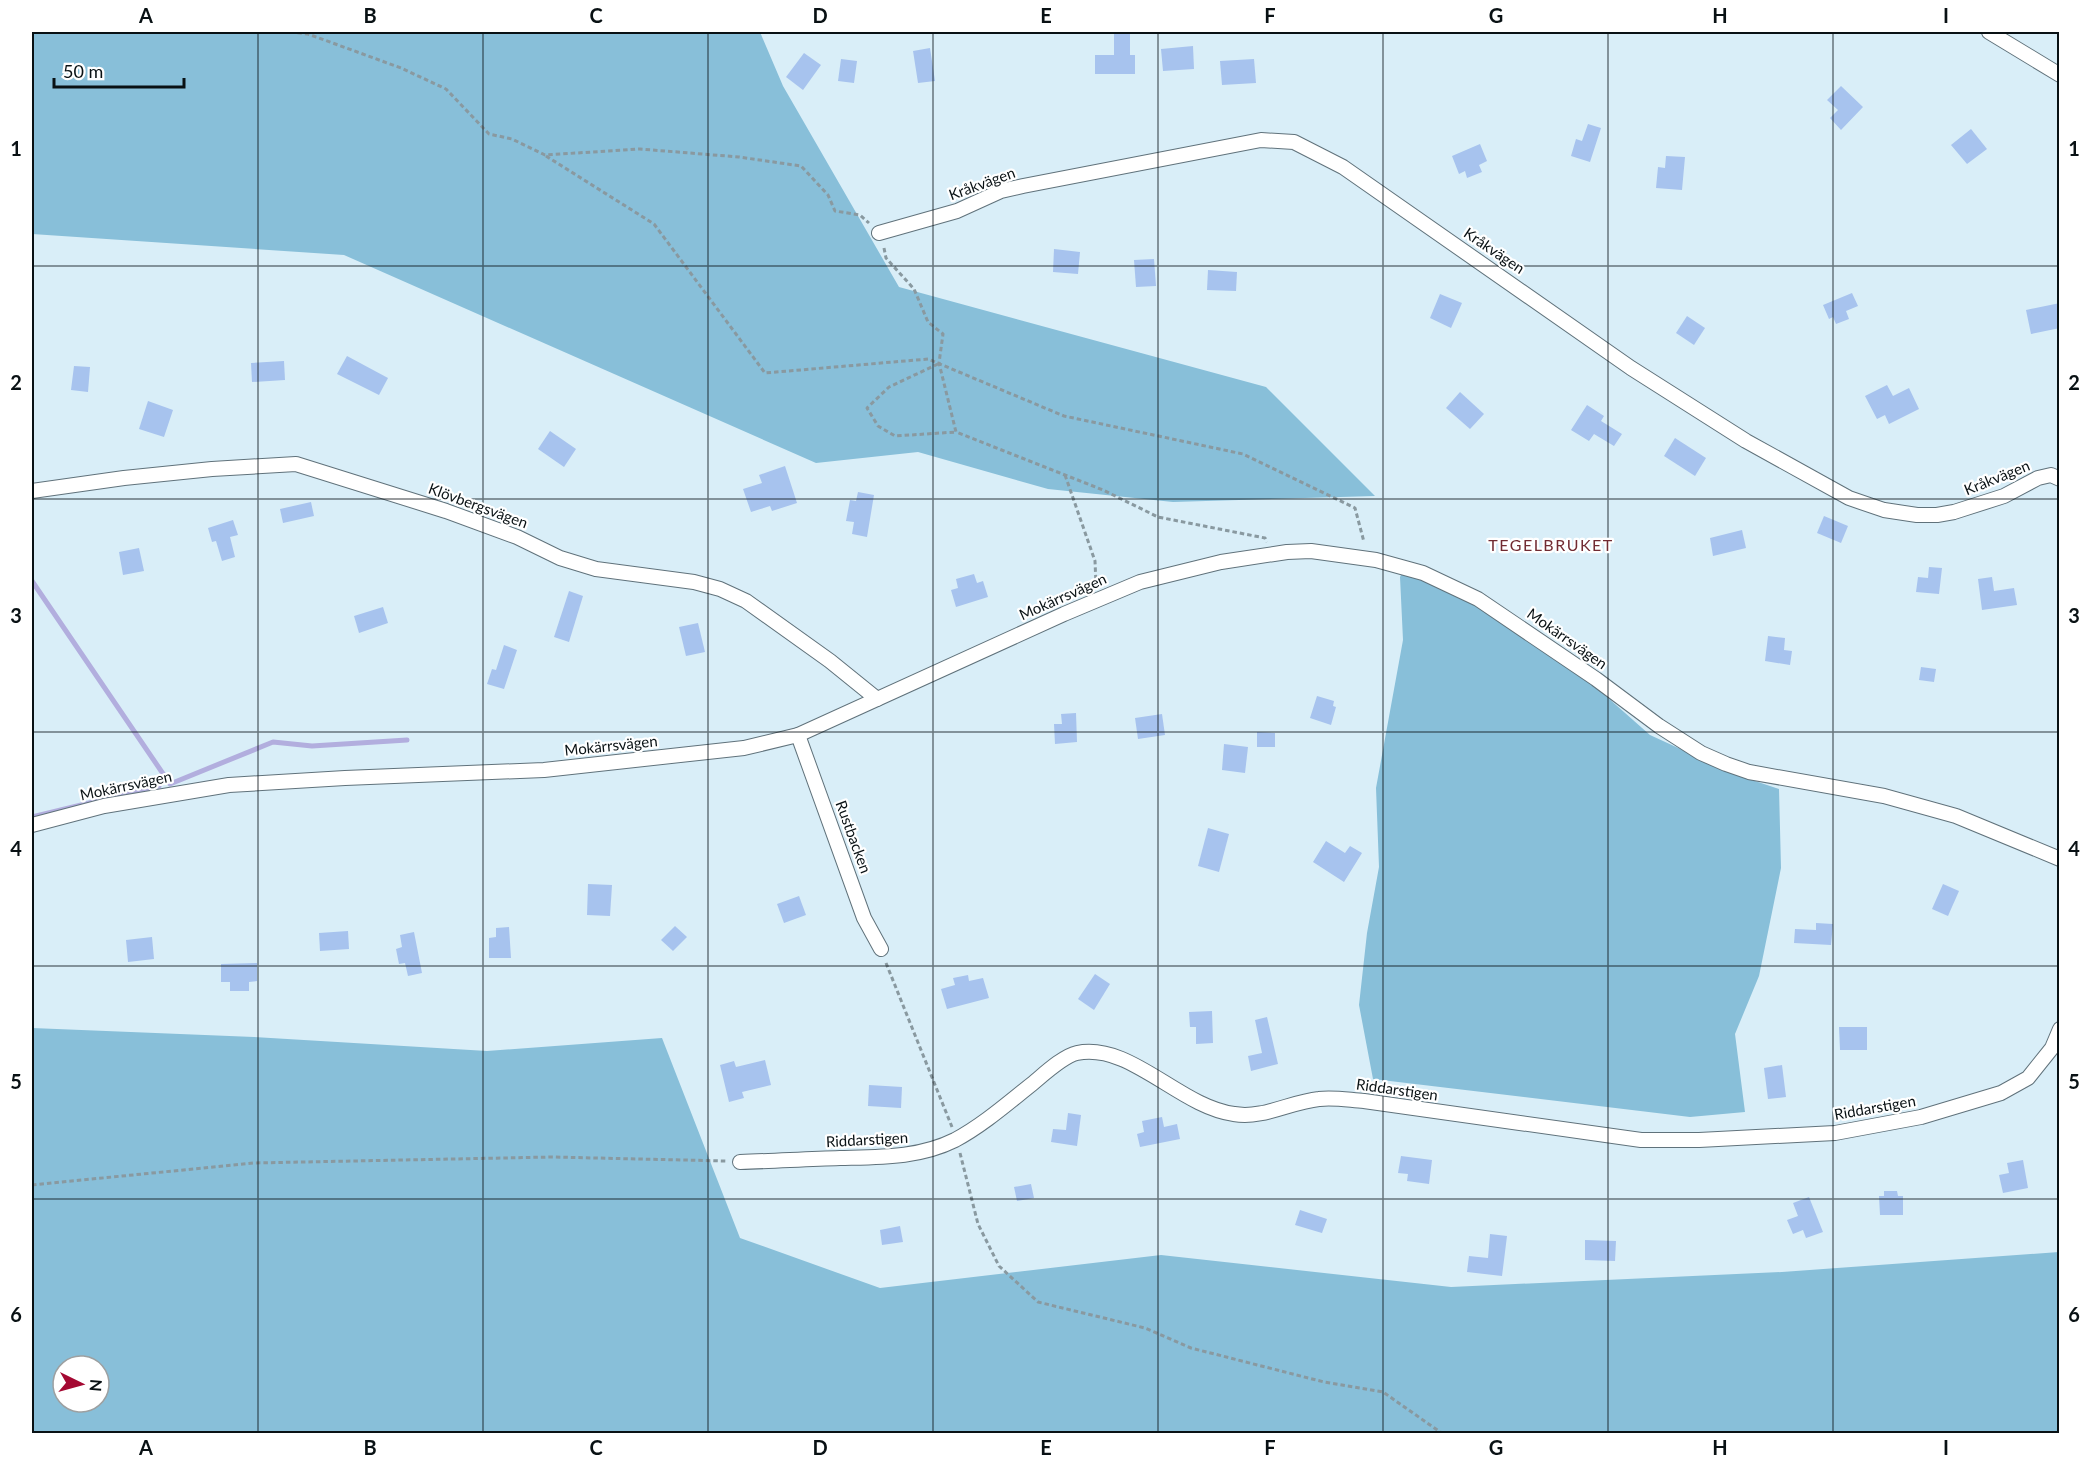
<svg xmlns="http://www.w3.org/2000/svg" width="2091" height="1465" font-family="Lato,sans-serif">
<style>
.forest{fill:#88bfd9;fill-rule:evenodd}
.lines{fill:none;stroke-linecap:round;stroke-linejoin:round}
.stream{stroke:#b2aede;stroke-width:5}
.building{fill:#a7c3ee}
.minor-casing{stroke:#60727b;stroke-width:16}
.path{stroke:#8999a0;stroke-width:3;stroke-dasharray:4.5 3;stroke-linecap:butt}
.minor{stroke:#fff;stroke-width:14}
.grid{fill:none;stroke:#091114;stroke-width:1.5;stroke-opacity:0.55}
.labels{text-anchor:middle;stroke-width:4.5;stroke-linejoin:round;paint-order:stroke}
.street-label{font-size:15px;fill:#091114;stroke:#fff}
.neighbourhood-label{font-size:16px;letter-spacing:1.5px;fill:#712b32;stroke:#fff}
.neatline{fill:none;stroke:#091114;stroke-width:2}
.grid-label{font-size:20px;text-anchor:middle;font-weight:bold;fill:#091114}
</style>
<rect width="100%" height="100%" fill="#d9eef8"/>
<!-- forest -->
<g class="forest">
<path d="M32,32H760L783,86L899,287L1266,387L1375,496L1173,502L1048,489L918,452L816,463L344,255L32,234Z"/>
<path d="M1403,571L1475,603L1573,667L1650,735L1737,775L1779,789L1781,868L1759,976L1735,1034L1745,1112L1690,1117L1373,1079L1359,1005L1367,933L1379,867L1376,788L1403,640L1400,577Z"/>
<path d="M32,1028L254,1037L487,1051L662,1038L740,1238L880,1288L1161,1255L1451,1287L1782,1272L2059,1252V1433H32ZM63,1366H99V1402H63Z"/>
</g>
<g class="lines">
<!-- stream -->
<g class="stream">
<path d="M32,581L170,784L273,742L312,746L407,740"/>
<path d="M32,817L159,786"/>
</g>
</g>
<!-- building -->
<g class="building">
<path d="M1114,32H1130V55H1135V74H1095V55H1114Z"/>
<path d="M1193,46L1194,69L1163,71L1161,49Z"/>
<path d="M930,48L935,81L918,83L913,51Z"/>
<path d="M804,53L821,65L803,90L786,77Z"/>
<path d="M841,59L857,61L854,83L838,81Z"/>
<path d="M1254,59L1256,83L1222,85L1220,61Z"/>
<path d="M1841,86L1863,107L1841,130L1830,118L1838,110L1827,100Z"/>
<path d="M1588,124L1601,128L1590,162L1571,156L1576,139L1582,141Z"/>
<path d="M1971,129L1987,149L1967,164L1951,145Z"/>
<path d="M1480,144L1487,161L1479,165L1482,172L1467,178L1465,171L1459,174L1452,156Z"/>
<path d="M1666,156L1685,157L1682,190L1656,188L1658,167L1665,168Z"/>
<path d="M1054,249L1080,252L1078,274L1053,272Z"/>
<path d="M1154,259L1156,286L1136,287L1134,260Z"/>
<path d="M1208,270L1237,272L1236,291L1207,290Z"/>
<path d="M1852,293L1858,306L1846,311L1849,319L1836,324L1833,317L1829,319L1823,305Z"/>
<path d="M1440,294L1462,303L1451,328L1430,318Z"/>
<path d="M2060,303V328L2031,334L2026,310Z"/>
<path d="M1687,316L1705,328L1694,345L1676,333Z"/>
<path d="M347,356L388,378L379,395L337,374Z"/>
<path d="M284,361L285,380L252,382L251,363Z"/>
<path d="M74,366L90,367L88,392L71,390Z"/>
<path d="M1887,385L1893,396L1909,388L1919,409L1889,424L1885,415L1877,419L1865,396Z"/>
<path d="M1460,392L1484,414L1470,429L1446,408Z"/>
<path d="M148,401L173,410L164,437L139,429Z"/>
<path d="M1587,405L1604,416L1601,421L1622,434L1614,446L1594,434L1589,441L1571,430Z"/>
<path d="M550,431L576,449L564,467L538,449Z"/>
<path d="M1675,438L1706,458L1695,476L1664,456Z"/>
<path d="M785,466L797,503L772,511L770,506L751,512L743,489L762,483L759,475Z"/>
<path d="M858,492L874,495L867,537L852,534L854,522L846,521L850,500L856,501Z"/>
<path d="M311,502L314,516L283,523L280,509Z"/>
<path d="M1824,516L1848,526L1841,543L1817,533Z"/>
<path d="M233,520L238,535L230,537L235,557L222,561L216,541L212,542L208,528Z"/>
<path d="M1742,530L1746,548L1713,556L1710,538Z"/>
<path d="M139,548L144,571L123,575L119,552Z"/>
<path d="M1929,567L1942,568L1939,594L1916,592L1918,577L1928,578Z"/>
<path d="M974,574L977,583L983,581L988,597L956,607L951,590L958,588L956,579Z"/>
<path d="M1992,577L1994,591L2014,588L2017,605L1982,610L1978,579Z"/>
<path d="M569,591L583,596L569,642L554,637Z"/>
<path d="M383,607L388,623L359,633L354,616Z"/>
<path d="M698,623L705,652L686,656L679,627Z"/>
<path d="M1768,636L1785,638L1784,650L1792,651L1790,665L1765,661Z"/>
<path d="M504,645L517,650L504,689L487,684L492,669L496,670Z"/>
<path d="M1921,667L1936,669L1934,682L1919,680Z"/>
<path d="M1317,696L1334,701L1333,706L1336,707L1331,725L1310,718Z"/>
<path d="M1076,713L1077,742L1055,744L1054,724H1062L1061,714Z"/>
<path d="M1162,714L1165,735L1138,739L1135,718Z"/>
<path d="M1257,732L1275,733V747H1257Z"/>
<path d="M1224,744L1248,747L1245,773L1222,770Z"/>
<path d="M1208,828L1229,834L1219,872L1198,866Z"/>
<path d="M1326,841L1345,853L1350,846L1362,853L1344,882L1313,862Z"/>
<path d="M588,884L612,885L610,916L587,915Z"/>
<path d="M1943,884L1959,891L1948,916L1932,909Z"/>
<path d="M799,896L806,915L784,923L777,904Z"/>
<path d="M1816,923L1833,924L1831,945L1794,943L1795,929L1816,930Z"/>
<path d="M675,926L687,937L673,951L661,940Z"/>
<path d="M509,927L511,958H489V938L496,937V928Z"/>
<path d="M348,931L349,949L320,951L319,933Z"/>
<path d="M414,932L422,973L408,976L405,963L399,964L396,949L402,947L400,935Z"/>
<path d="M152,937L154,959L128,962L126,940Z"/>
<path d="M257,963V981L249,982V991H230V982H221V964Z"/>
<path d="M1095,974L1110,984L1094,1010L1078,999Z"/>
<path d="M968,975L969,981L983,978L989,998L947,1009L941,989L955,985L953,978Z"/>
<path d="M1212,1011L1213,1043L1196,1044V1027H1190L1189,1012Z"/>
<path d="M1267,1017L1278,1064L1251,1071L1248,1056L1262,1053L1255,1020Z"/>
<path d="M1839,1027H1867V1050H1840Z"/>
<path d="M765,1060L771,1085L742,1092L744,1098L729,1102L720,1065L734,1061L736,1067Z"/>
<path d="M1782,1065L1786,1097L1768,1099L1764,1068Z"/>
<path d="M869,1085L902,1087L901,1108L868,1106Z"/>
<path d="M1068,1113L1081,1115L1077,1146L1051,1142L1053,1129L1066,1130Z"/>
<path d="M1162,1117L1164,1127L1177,1124L1180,1139L1140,1147L1137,1134L1144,1132L1142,1121Z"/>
<path d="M1401,1156L1432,1160L1429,1184L1407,1181L1408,1174L1398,1173Z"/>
<path d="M2023,1160L2028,1188L2003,1193L1999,1175L2009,1173L2007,1163Z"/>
<path d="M1031,1184L1034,1198L1017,1201L1014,1187Z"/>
<path d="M1884,1191H1897L1898,1196H1903V1215H1880L1879,1196H1884Z"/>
<path d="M1809,1197L1823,1232L1806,1238L1803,1230L1793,1234L1787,1220L1798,1216L1793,1203Z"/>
<path d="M1300,1210L1327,1219L1322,1233L1295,1225Z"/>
<path d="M900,1226L903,1242L882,1245L880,1230Z"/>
<path d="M1490,1234L1507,1236L1502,1276L1467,1272L1469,1256L1488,1258Z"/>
<path d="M1585,1240L1616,1241L1615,1261L1585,1260Z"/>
</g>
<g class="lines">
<!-- minor casing -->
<g class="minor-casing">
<g id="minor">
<path d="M1989,32L2060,75"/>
<path d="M879,233L957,211L1001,191L1023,186L1261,140L1294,142L1343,167L1631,368L1746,441L1849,498L1884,510L1917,515H1937L1954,512L2004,496L2038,478L2051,475L2060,479"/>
<path d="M32,491L124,478L212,469L296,464L446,511L517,537L560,558L596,569L694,582L720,589L746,601L830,661L877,699"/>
<path d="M798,735L864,918L881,949"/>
<path d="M32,825L104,806L229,785L345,778L544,770L744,748L798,735L1064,614L1140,582L1221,562L1287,552L1311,551L1376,560L1423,573L1478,599L1596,679L1659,726L1701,753L1726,764L1749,772L1884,796L1956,816L2060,859"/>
<path d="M740,1162C773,1161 807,1159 840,1158C880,1157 919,1158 955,1140C983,1125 1008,1103 1032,1084C1043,1075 1063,1056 1077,1053C1130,1042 1180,1107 1234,1114C1263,1119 1290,1102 1319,1099C1333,1097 1349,1100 1364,1101L1641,1140H1699L1835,1133L1921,1117L2001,1093L2028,1078L2052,1048L2060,1029"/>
</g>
</g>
<!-- path -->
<g class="path">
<path d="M290,32L308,34L401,68L446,89L489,134L512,139L545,155L640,149L739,157L801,166L828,195L835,211L860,215L869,223"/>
<path d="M546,156L654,224L765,373L928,359L1064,416L1243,454L1355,508L1364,542"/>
<path d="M884,248L886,258L914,289L928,322L943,334L939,363L956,432L1103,490L1158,517L1265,538L1267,542"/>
<path d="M938,364L889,387L867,408L878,426L895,436L956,432"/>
<path d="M1065,475L1095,561L1096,585"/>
<path d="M886,963L952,1127"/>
<path d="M960,1153L978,1224L999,1266L1038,1302L1145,1328L1191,1348L1324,1382L1383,1392L1443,1434"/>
<path d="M32,1185L253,1163L552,1157L726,1161"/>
</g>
<!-- minor -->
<use href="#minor" class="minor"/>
</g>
<!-- grid -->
<path class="grid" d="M258,32V1434M483,32V1434M708,32V1434M933,32V1434M1158,32V1434M1383,32V1434M1608,32V1434M1833,32V1434M32,266H2060M32,499H2060M32,732H2060M32,966H2060M32,1199H2060"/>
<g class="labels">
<!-- street labels -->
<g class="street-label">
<text transform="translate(982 184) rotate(-20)" y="5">Kråkvägen</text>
<text transform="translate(1494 251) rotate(34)" y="5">Kråkvägen</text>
<text transform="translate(1997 478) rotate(-22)" y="5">Kråkvägen</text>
<text transform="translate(478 506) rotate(20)" y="5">Klövbergsvägen</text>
<text transform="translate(1063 597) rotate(-24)" y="5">Mokärrsvägen</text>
<text transform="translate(1567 639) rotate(35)" y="5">Mokärrsvägen</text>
<text transform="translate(611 746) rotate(-6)" y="5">Mokärrsvägen</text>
<text transform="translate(126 786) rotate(-12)" y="5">Mokärrsvägen</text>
<text transform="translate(853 837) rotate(70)" y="5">Rustbacken</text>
<text transform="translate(1397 1090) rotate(8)" y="5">Riddarstigen</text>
<text transform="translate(1875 1108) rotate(-10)" y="5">Riddarstigen</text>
<text transform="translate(867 1140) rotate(-3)" y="5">Riddarstigen</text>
</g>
<!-- neighbourhood labels -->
<g class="neighbourhood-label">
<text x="1551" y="551">TEGELBRUKET</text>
</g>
</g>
<!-- border -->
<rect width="2091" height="1465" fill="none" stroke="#ffffff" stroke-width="66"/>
<!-- north arrow -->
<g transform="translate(81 1384) rotate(95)"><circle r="28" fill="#ffffff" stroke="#9da0a1" stroke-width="1.5"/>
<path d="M0-4.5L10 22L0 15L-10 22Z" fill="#a40832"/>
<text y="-9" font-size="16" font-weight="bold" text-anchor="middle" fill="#091114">N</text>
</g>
<!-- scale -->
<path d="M54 78v9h130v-9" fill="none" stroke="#091114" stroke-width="3"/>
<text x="63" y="78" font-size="18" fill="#091114" stroke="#ffffff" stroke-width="4.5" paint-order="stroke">50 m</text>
<rect x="33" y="33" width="2025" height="1399" class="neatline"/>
<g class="grid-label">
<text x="146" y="23">A</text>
<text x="370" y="23">B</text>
<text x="596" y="23">C</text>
<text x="820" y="23">D</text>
<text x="1046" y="23">E</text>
<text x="1270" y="23">F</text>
<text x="1496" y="23">G</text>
<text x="1720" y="23">H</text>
<text x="1946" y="23">I</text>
<text x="16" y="156">1</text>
<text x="2074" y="156">1</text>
<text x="16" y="390">2</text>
<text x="2074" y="390">2</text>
<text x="16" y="623">3</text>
<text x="2074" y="623">3</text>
<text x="16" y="856">4</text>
<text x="2074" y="856">4</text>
<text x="16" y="1089">5</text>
<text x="2074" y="1089">5</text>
<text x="16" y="1322">6</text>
<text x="2074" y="1322">6</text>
<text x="146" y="1455">A</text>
<text x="370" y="1455">B</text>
<text x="596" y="1455">C</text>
<text x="820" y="1455">D</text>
<text x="1046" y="1455">E</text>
<text x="1270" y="1455">F</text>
<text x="1496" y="1455">G</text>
<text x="1720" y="1455">H</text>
<text x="1946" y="1455">I</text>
</g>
</svg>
